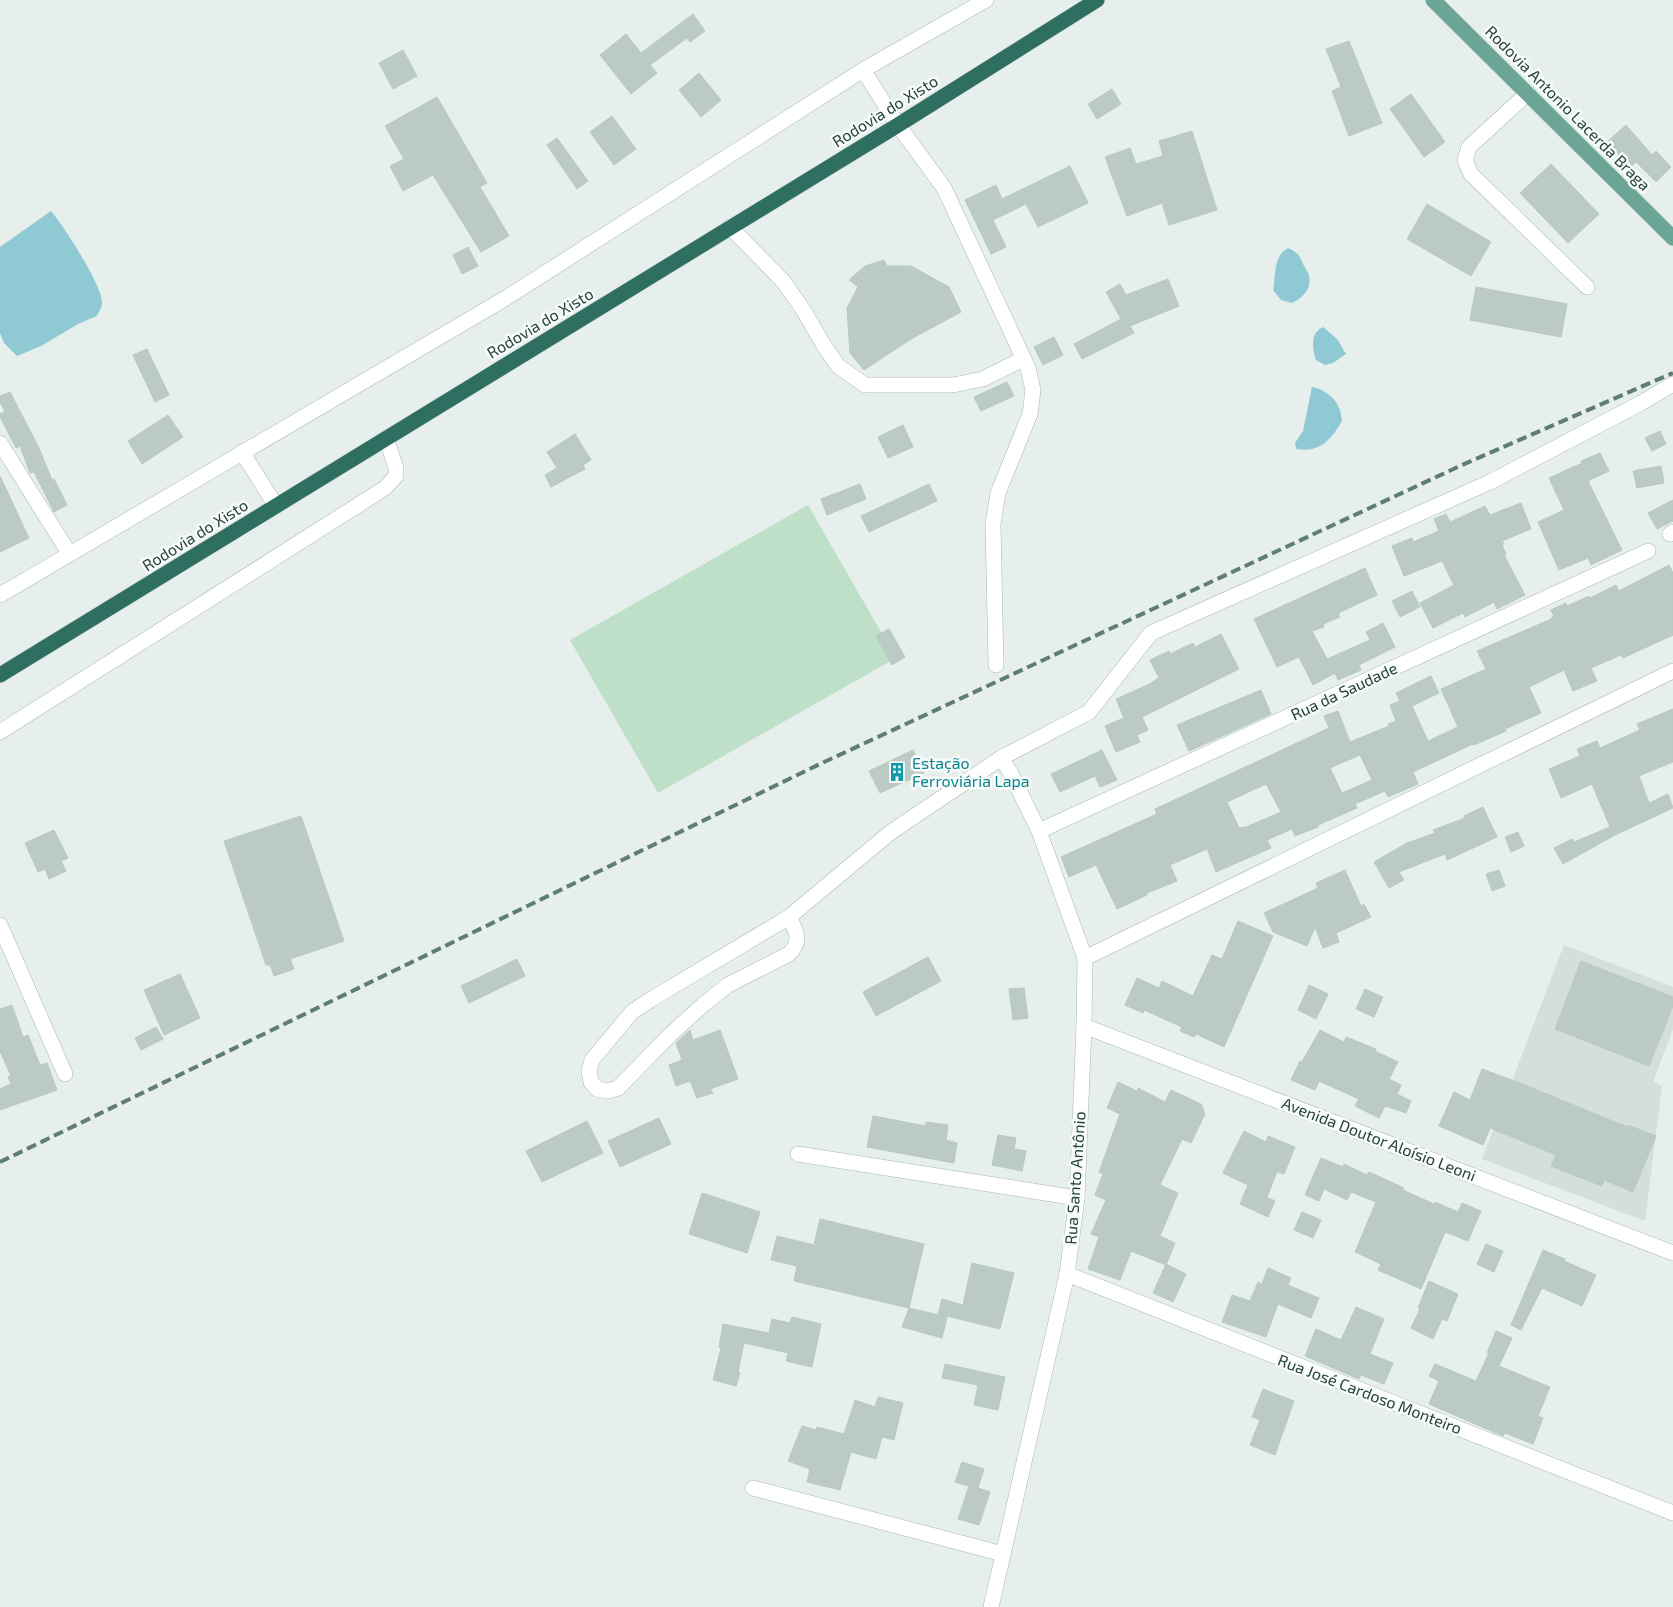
<svg xmlns="http://www.w3.org/2000/svg" width="1673" height="1607" font-family="'Exo 2',sans-serif">
<style>
.built{fill:#d4dfda}
.green{fill:#bfe0c8}
.water{fill:#8ec9d4}
.building{fill:#bbcac4;stroke:#b8c9c2;fill-rule:evenodd}
.lines{fill:none;stroke-linecap:round;stroke-linejoin:round}
.minor-casing{stroke:#a8b8b2;stroke-width:16}
.major-casing{stroke:#c2cac8;stroke-width:16}
.highway-casing{stroke:#c2cac8;stroke-width:16}
.minor{stroke:#fff;stroke-width:15}
.major{stroke:#6aa596;stroke-width:15}
.highway{stroke:#2f6f62;stroke-width:15}
.rail{stroke:#5f7d75;stroke-width:4;stroke-dasharray:10 5;stroke-linecap:butt}
.labels{text-anchor:middle;stroke-width:5;stroke-linejoin:round;paint-order:stroke}
.street-label{font-size:16px;fill:#24423a;stroke:#f7fbf9}
.culture-label{font-size:16px;fill:#0d838f;stroke:#f7fbf9;text-anchor:start}
</style>
<rect width="100%" height="100%" fill="#e6efeb"/>
<!-- built -->
<path class="built" d="M1564,945L1673,987V1029L1653,1082L1662,1086L1645,1221L1482,1159Z"/>
<!-- green -->
<path class="green" d="M808,505L896,658L658,793L570,640Z"/>
<!-- water -->
<g class="water">
<path d="M51,211C63,225 105,289 102,305C101,309 98,313 97,316L78,324L41,346L17,356L4,343L0,333V247Z"/>
<path d="M1288,248C1297,252 1300,255 1303,264C1305,268 1308,272 1309,275C1312,289 1303,298 1292,303L1281,300L1273,290C1276,275 1273,256 1288,248Z"/>
<path d="M1323,327L1337,339L1346,354L1333,363L1325,365L1316,360C1312,348 1310,333 1323,327Z"/>
<path d="M1312,387C1330,391 1341,403 1342,421C1331,440 1320,453 1296,449L1295,443L1303,431Z"/>
</g>
<!-- building -->
<g class="building">
<path d="M693,14L705,31L690,42L687,38L650,65L657,73L631,94L600,55L626,34L641,53Z"/>
<path d="M1349,41L1382,123L1349,136L1332,91L1341,87L1326,49Z"/>
<path d="M403,50L417,76L393,89L379,63Z"/>
<path d="M699,73L721,100L701,117L679,90Z"/>
<path d="M1112,89L1121,104L1097,119L1088,104Z"/>
<path d="M1411,94L1445,142L1424,157L1390,109Z"/>
<path d="M437,97L487,183L480,187L509,236L481,252L433,175L403,191L390,166L404,159L385,126Z"/>
<path d="M612,116L636,149L614,165L590,132Z"/>
<path d="M1626,125L1652,155L1656,151L1671,167L1656,182L1636,162L1630,168L1607,142Z"/>
<path d="M1192,131L1217,210L1169,225L1162,203L1127,216L1105,157L1130,148L1136,164L1163,156L1159,141Z"/>
<path d="M557,138L588,181L577,189L547,145Z"/>
<path d="M1551,164L1599,214L1568,243L1520,193Z"/>
<path d="M1070,166L1088,203L1038,227L1026,204L993,220L1006,247L991,254L965,200L996,185L1002,199Z"/>
<path d="M1427,204L1491,242L1471,276L1407,239Z"/>
<path d="M468,247L478,266L462,274L453,255Z"/>
<path d="M884,260L887,266H911L949,287L961,312L911,339L864,370L850,353L847,308L858,287L849,280L865,266Z"/>
<path d="M1168,279L1179,306L1130,326L1134,333L1082,359L1074,344L1121,319L1106,292L1120,284L1126,295Z"/>
<path d="M1476,287L1567,304L1561,337L1470,320Z"/>
<path d="M1054,337L1063,355L1043,365L1034,347Z"/>
<path d="M147,349L169,395L155,402L133,355Z"/>
<path d="M1007,382L1014,396L981,411L974,397Z"/>
<path d="M10,392L39,448L52,480L54,479L67,505L54,512L34,472L30,473L20,446L16,448L0,417V414L5,412L0,402V396Z"/>
<path d="M168,415L183,437L142,464L128,441Z"/>
<path d="M903,425L913,447L888,458L878,437Z"/>
<path d="M1660,431L1666,444L1652,451L1645,438Z"/>
<path d="M575,434L591,460L583,465L585,469L551,487L545,475L557,468L547,452Z"/>
<path d="M1600,453L1609,471L1588,481L1622,550L1591,565L1588,558L1559,570L1538,522L1564,510L1549,478L1582,463L1581,461Z"/>
<path d="M1661,466L1664,483L1637,488L1633,471Z"/>
<path d="M0,476L29,538L0,552Z"/>
<path d="M860,484L866,499L827,515L821,499Z"/>
<path d="M929,484L937,501L869,532L861,516Z"/>
<path d="M1673,500V521L1657,529L1648,513Z"/>
<path d="M1521,503L1531,529L1502,541L1504,544L1502,545L1506,554L1504,555L1525,595L1497,609L1494,602L1465,617L1463,613L1433,628L1420,603L1454,585L1442,561L1404,576L1392,546L1412,538L1413,542L1439,531L1434,519L1446,514L1450,522L1485,506L1490,515Z"/>
<path d="M1669,565L1673,573V635L1623,658L1621,655L1591,668L1597,681L1573,691L1564,670L1529,687L1541,713L1505,729L1506,731L1474,745L1473,744L1413,772L1418,784L1388,797L1385,791L1355,804L1357,808L1318,825V827L1295,836L1292,829L1267,840L1271,848L1216,872L1207,849L1170,865L1177,881L1147,893V895L1117,909L1096,865L1069,877L1061,857L1157,814L1155,809L1329,728L1324,716L1338,711L1350,742L1389,726L1388,724L1396,721L1390,705L1400,701L1396,693L1431,676L1439,693L1412,706L1428,741L1458,727L1441,689L1486,669L1477,651L1549,620L1554,616L1551,610L1566,603L1567,606L1589,596L1590,598L1616,585L1619,591ZM1360,755L1372,780L1342,793L1330,768ZM1266,784L1281,812L1244,828V827L1239,828L1227,802Z"/>
<path d="M1365,568L1377,595L1338,613L1340,617L1323,624L1324,627L1312,631L1327,659L1370,640L1366,632L1383,623L1395,647L1359,665L1361,670L1338,680L1335,673L1313,685L1299,657L1277,667L1254,619Z"/>
<path d="M1412,591L1420,607L1400,617L1392,601Z"/>
<path d="M889,629L905,657L892,665L876,636Z"/>
<path d="M1221,634L1239,669L1142,717L1148,730L1137,735L1140,742L1116,752L1105,726L1124,718L1116,699L1152,683V682L1159,678L1150,660L1169,651L1170,654L1193,643L1195,647Z"/>
<path d="M1261,690L1271,714L1189,751L1177,725Z"/>
<path d="M1673,709V762L1639,776L1649,803L1668,794L1673,808L1615,835L1563,864L1554,848L1572,839L1574,842L1610,827L1592,784L1561,798L1549,769L1580,756L1577,749L1597,741L1600,748L1640,730L1637,724Z"/>
<path d="M913,750L924,773L880,793L869,771Z"/>
<path d="M1102,750L1117,780L1100,787L1095,776L1060,792L1051,774Z"/>
<path d="M1483,807L1497,837L1447,860L1445,854L1399,872L1404,880L1389,888L1374,862L1407,843L1435,833L1433,830L1465,818L1464,816Z"/>
<path d="M301,816L344,941L290,959L294,969L274,976L270,965H266L224,841Z"/>
<path d="M54,830L68,858L61,861L66,871L49,879L45,869L38,872L25,843Z"/>
<path d="M1518,832L1524,846L1511,852L1505,837Z"/>
<path d="M1345,870L1361,906L1364,904L1371,917L1336,933L1339,942L1323,948L1315,927L1307,946L1273,932L1264,913L1318,888L1316,883Z"/>
<path d="M1499,870L1505,886L1492,891L1486,874Z"/>
<path d="M1238,921L1273,936L1224,1047L1196,1034L1194,1037L1180,1031L1182,1027L1144,1010L1143,1013L1125,1005L1137,978L1159,988L1162,981L1193,996L1212,955L1222,959Z"/>
<path d="M928,957L941,981L876,1016L863,992Z"/>
<path d="M517,959L525,976L469,1003L461,986Z"/>
<path d="M1581,961L1673,997V1006L1649,1066L1555,1029Z"/>
<path d="M180,974L200,1018L164,1035L144,990Z"/>
<path d="M1309,985L1328,994L1316,1019L1298,1010Z"/>
<path d="M1024,988L1028,1018L1013,1020L1009,989Z"/>
<path d="M1365,989L1383,997L1374,1017L1356,1009Z"/>
<path d="M12,1005L23,1037L28,1035L40,1065L47,1063L57,1090L0,1110V1089L11,1084L8,1077L11,1076L0,1051V1009Z"/>
<path d="M156,1027L163,1039L141,1050L135,1038Z"/>
<path d="M690,1030L693,1040L720,1030L738,1079L710,1089L713,1093L697,1098L690,1081L676,1086L669,1065L682,1060L676,1043Z"/>
<path d="M1320,1030L1344,1042L1346,1037L1376,1049L1375,1051L1398,1062L1389,1079L1401,1085L1397,1094L1411,1101L1406,1113L1385,1106L1379,1118L1355,1106L1359,1099L1319,1081L1315,1090L1291,1080L1300,1061L1302,1062Z"/>
<path d="M1482,1069L1520,1083L1627,1127L1628,1125L1656,1136L1633,1192L1604,1180L1602,1186L1551,1166L1556,1155L1490,1128L1483,1145L1439,1126L1454,1092L1470,1100Z"/>
<path d="M1118,1082L1137,1091L1138,1088L1165,1102L1171,1090L1201,1104L1205,1114L1191,1143L1182,1139L1160,1185L1178,1193L1160,1236L1175,1243L1166,1265L1131,1251L1120,1280L1088,1269L1099,1237L1091,1234L1106,1200L1095,1195L1103,1174L1099,1172L1120,1114L1107,1108Z"/>
<path d="M873,1116L926,1126V1122L948,1125L946,1140L957,1143L954,1163L867,1147Z"/>
<path d="M659,1118L671,1144L620,1167L608,1141Z"/>
<path d="M587,1121L603,1153L542,1182L526,1151Z"/>
<path d="M1244,1131L1266,1142L1268,1136L1295,1147L1284,1174L1277,1172L1267,1197L1275,1201L1268,1217L1240,1204L1248,1185L1223,1173Z"/>
<path d="M998,1135L1016,1138L1014,1149L1026,1151L1022,1171L992,1165Z"/>
<path d="M1321,1158L1343,1167L1344,1164L1367,1175L1369,1172L1404,1188L1403,1190L1434,1204L1435,1202L1458,1212L1462,1203L1481,1211L1468,1241L1445,1232L1421,1289L1378,1270L1381,1264L1355,1252L1376,1202L1351,1192L1347,1200L1324,1189L1319,1201L1305,1195Z"/>
<path d="M702,1193L760,1212L747,1253L689,1234Z"/>
<path d="M1302,1212L1321,1220L1313,1238L1294,1230Z"/>
<path d="M820,1219L924,1244L909,1308L794,1281L797,1266L771,1260L777,1236L814,1245Z"/>
<path d="M1486,1244L1503,1251L1494,1272L1477,1264Z"/>
<path d="M1543,1250L1565,1259L1564,1261L1596,1275L1582,1306L1542,1288L1521,1330L1511,1325Z"/>
<path d="M972,1263L1014,1273L1000,1329L938,1314L942,1299L963,1305Z"/>
<path d="M1166,1264L1186,1274L1173,1302L1153,1293Z"/>
<path d="M1268,1268L1291,1278L1288,1285L1319,1298L1311,1318L1278,1304L1266,1337L1222,1322L1232,1295L1250,1301L1258,1282L1262,1284Z"/>
<path d="M1429,1281L1458,1294L1447,1321L1442,1319L1433,1339L1411,1328L1420,1309L1418,1308Z"/>
<path d="M1356,1307L1384,1319L1370,1354L1393,1363L1384,1384L1361,1375L1359,1379L1305,1356L1316,1329L1341,1340Z"/>
<path d="M909,1308L947,1317L942,1338L902,1327Z"/>
<path d="M792,1317L821,1324L812,1367L786,1361L788,1353L744,1343L738,1372L740,1373L736,1386L713,1380L721,1348L719,1347L723,1324L769,1333L772,1319L790,1323Z"/>
<path d="M1496,1331L1512,1338L1499,1366L1550,1387L1538,1416L1543,1418L1533,1444L1505,1433L1503,1436L1429,1404L1439,1381L1429,1376L1435,1364L1476,1381L1489,1353H1487Z"/>
<path d="M945,1364L1005,1377L998,1410L974,1405L978,1385L942,1378Z"/>
<path d="M1263,1389L1294,1401L1275,1455L1250,1445L1260,1420L1252,1417Z"/>
<path d="M878,1397L903,1403L894,1440L882,1437L876,1459L851,1452L840,1490L807,1482L810,1469L788,1461L802,1426L816,1430L817,1427L844,1434L855,1400L875,1407Z"/>
<path d="M962,1462L984,1469L978,1488L990,1492L979,1525L958,1519L969,1486L955,1482Z"/>
</g>
<g class="lines">
<!-- minor casing -->
<g class="minor-casing">
<g id="minor">
<path d="M863,70L898,125L944,188L1028,368L1033,390L1030,414L998,493L993,524L996,665"/>
<path d="M1528,93L1469,147L1465,160L1471,174L1587,287"/>
<path d="M730,227L783,281L804,311L823,344L838,366L865,385H953L983,379L1023,359"/>
<path d="M0,443L69,553"/>
<path d="M242,452L276,506"/>
<path d="M1670,534L1673,532"/>
<path d="M0,595L506,298L863,70L986,0"/>
<path d="M0,732L385,488L396,476V468L386,438"/>
<path d="M1039,831L1648,551"/>
<path d="M789,917L891,832L1001,758L1089,712L1151,633L1490,482L1641,403L1673,384"/>
<path d="M789,917C797,932 802,941 789,954L728,985L704,1004L671,1034L618,1088L608,1091L597,1089L591,1082L589,1071L592,1060L632,1012L650,1000Z"/>
<path d="M0,925L65,1074"/>
<path d="M1085,958L1673,671"/>
<path d="M1084,1026L1673,1253"/>
<path d="M798,1154L1077,1198"/>
<path d="M1067,1274L1673,1513"/>
<path d="M753,1488L1003,1554"/>
<path d="M991,1607L1067,1274L1077,1198L1084,1026L1085,958L1039,831L1010,772L1001,758"/>
</g>
</g>
<!-- major casing -->
<g class="major-casing">
<path id="major" d="M1433,0L1673,238"/>
</g>
<!-- highway casing -->
<g class="highway-casing">
<path id="highway" d="M0,675L898,125L1097,0"/>
</g>
<!-- minor -->
<use href="#minor" class="minor"/>
<!-- major -->
<use href="#major" class="major"/>
<!-- highway -->
<use href="#highway" class="highway"/>
<!-- rail -->
<path class="rail" d="M0,1162L820,764L1462,465L1673,373"/>
</g>
<!-- icons -->
<defs>
<g id="building-bare" transform="scale(1.5)"><path d="M-4-6H4V6H1V3H-1V6H-4ZM-2.5-4.3h1.7v1.8h-1.7ZM.8-4.3h1.7v1.8H.8ZM-2.5-1h1.7V.8h-1.7ZM.8-1h1.7V.8H.8Z" fill="#0f9aa8" stroke="#f7fbf9" stroke-width="2.5" paint-order="stroke"/></g>
</defs>
<g fill-rule="evenodd">
<use href="#building-bare" x="897" y="772"/>
</g>
<g class="labels">
<!-- street labels -->
<g class="street-label">
<text transform="translate(1568 108) rotate(45)" y="6">Rodovia Antonio Lacerda Braga</text>
<text transform="translate(885 111) rotate(-32)" y="6">Rodovia do Xisto</text>
<text transform="translate(540 323) rotate(-31)" y="6">Rodovia do Xisto</text>
<text transform="translate(195 535) rotate(-32)" y="6">Rodovia do Xisto</text>
<text transform="translate(1344 691) rotate(-25)" y="6">Rua da Saudade</text>
<text transform="translate(1379 1139) rotate(21)" y="6">Avenida Doutor Aloísio Leoni</text>
<text transform="translate(1075 1178) rotate(-86)" y="6">Rua Santo Antônio</text>
<text transform="translate(1370 1394) rotate(21)" y="6">Rua José Cardoso Monteiro</text>
</g>
<!-- culture labels -->
<g class="culture-label">
<text x="912" y="769">Estação<tspan x="912" dy="18">Ferroviária Lapa</tspan></text>
</g>
</g>
</svg>
